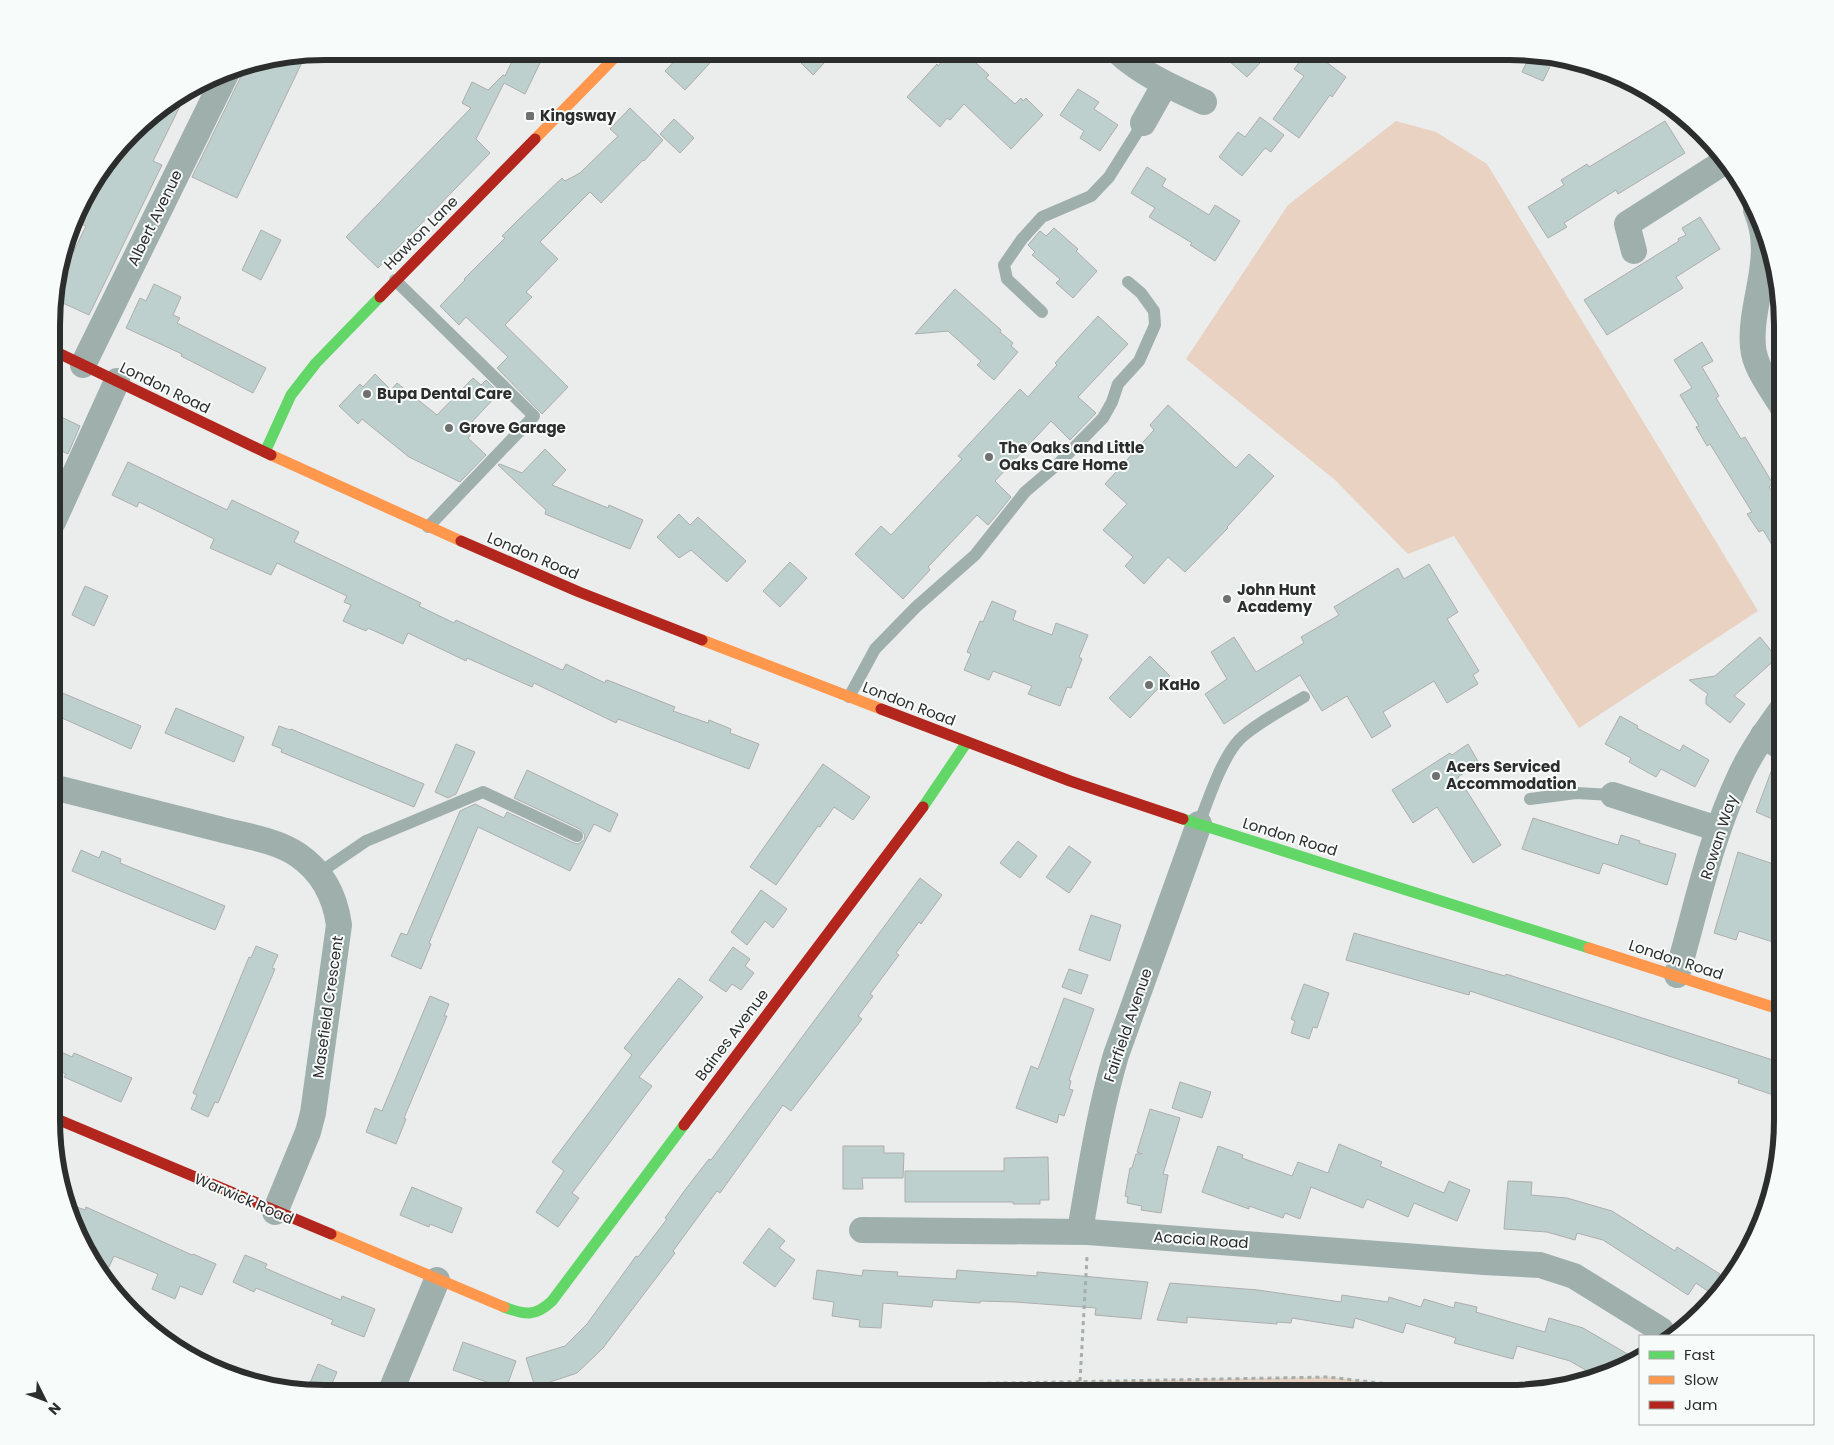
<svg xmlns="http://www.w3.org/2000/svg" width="1834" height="1445" font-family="Poppins,sans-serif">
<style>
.green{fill:#e9d2c2}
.building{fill:#bed0cd;stroke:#adaeae}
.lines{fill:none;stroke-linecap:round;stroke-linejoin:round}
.path{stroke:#a4afac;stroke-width:3;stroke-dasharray:4 4;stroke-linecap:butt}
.lane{stroke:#9fb0ac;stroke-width:12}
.street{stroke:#9fb0ac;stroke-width:26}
.fast{stroke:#63d668;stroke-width:11}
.slow{stroke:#ff974d;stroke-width:11}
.jam{stroke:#b3261e;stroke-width:11}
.poi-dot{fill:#6f7070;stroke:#f7fbfa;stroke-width:2}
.labels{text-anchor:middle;stroke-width:4;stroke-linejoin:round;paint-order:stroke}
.poi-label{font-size:15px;font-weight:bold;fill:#2c2e2d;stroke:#f7fbfa;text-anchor:start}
.street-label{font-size:15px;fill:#2c2e2d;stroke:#f7fbfa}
.rim{fill:none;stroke:#2c2e2d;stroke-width:6}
</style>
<rect width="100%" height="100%" fill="#ebecec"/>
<!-- green -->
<g class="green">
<path d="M1396,121L1436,132L1487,164L1758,611L1579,728L1454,536L1408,554L1335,480L1186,359L1288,205Z"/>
<path d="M1330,1377L1477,1394L620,1393L630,1390Z"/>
</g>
<!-- building -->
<g class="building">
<path d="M517,51H543L537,62L540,63L525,94L504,83L476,139L490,153L378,268L346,237L471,108L462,103L472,82L488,90L503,75L505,76Z"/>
<path d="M684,51H721L685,90L665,71Z"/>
<path d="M789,51H835L813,75Z"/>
<path d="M951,52H964L989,75L986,78L1015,104L1021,98L1023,101L1026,98L1043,115L1011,149L964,104L950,120L947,118L940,127L907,97L937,64L938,66Z"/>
<path d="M1219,52H1270L1247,77Z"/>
<path d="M1307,52H1313L1346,77L1332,97L1330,95L1299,138L1273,119L1304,76L1294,69Z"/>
<path d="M1531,53L1554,58L1543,81L1522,72Z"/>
<path d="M306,54L237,198L192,177L247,64Z"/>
<path d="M1078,89L1099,102L1094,109L1118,125L1100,151L1080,138L1084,131L1060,115Z"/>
<path d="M185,96L153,161L162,165L89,315L54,299V289L63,263L67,265L86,226L79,223L109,163L145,119Z"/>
<path d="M630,108L663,140L644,161L643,160L601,203L590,192L540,242L558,259L526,292L532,297L505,325L568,387L542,414L497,368L508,357L466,317L459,325L440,306L465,280L464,279L505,238L502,236L518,220L562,178L565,181L580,173L618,136L610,129Z"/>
<path d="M1260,117L1284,135L1271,152L1265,148L1242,176L1219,157L1238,132L1245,137Z"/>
<path d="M674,119L694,138L680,153L660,134Z"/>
<path d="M1665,121L1685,153L1618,194L1616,190L1564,223L1567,227L1548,238L1528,207L1564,185L1561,180L1587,164L1589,167Z"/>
<path d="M1147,167L1166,179L1162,186L1209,215L1215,205L1240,221L1215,261L1190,245L1192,243L1149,217L1155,208L1131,193Z"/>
<path d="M1700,217L1720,249L1676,277L1683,288L1607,335L1584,300L1679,241L1678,239L1686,235L1682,228Z"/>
<path d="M1054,228L1078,249L1076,251L1097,271L1073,298L1056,283L1060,279L1032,255L1035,252L1028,245L1040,231L1046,236Z"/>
<path d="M261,230L281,240L261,280L242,270Z"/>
<path d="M154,284L181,297L173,315L180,318L177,323L266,368L253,393L181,356L182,354L126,328L140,298L146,301Z"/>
<path d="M955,289L1001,330L1000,332L1013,343L1011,346L1018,352L994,380L977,365L981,361L948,331L915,334Z"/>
<path d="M1098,316L1128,344L1078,397L1096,413L1070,440L1051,421L995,481L1011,497L995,517L988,525L977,515L928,567L930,570L903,599L855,554L881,526L891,535L962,459L958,456L1020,389L1028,397L1057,365L1055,363Z"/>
<path d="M1702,342L1713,361L1702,367L1719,396L1716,398L1741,439L1745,437L1773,484L1769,487L1783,509V563L1763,530L1759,532L1747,514L1752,512L1710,444L1707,446L1696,427L1699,426L1680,395L1692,388L1674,360Z"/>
<path d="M375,374L391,390L397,383L437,415L473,378L481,385L486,380L499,393L469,425L475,430L468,438L486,455L460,482L409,457L362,419L358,424L339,406L360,384L363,387Z"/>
<path d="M1168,405L1236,468L1249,454L1274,476L1227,527L1228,528L1185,572L1168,557L1144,584L1125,566L1133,557L1103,530L1127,504L1105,484L1154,430L1150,425Z"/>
<path d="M53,413L80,426L68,454L53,447Z"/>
<path d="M545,449L566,470L552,485L608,508L609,505L643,520L630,549L545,514L546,510L498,465L500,464L522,473Z"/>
<path d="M128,462L227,510L232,500L299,532L294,542L421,603L419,606L454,623L456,620L560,669L563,670L566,664L605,683L606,680L610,681L675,707L673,711L708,723L709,720L731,729L730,733L759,744L749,769L618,719L616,723L534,683L532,687L467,658L466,661L408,633L403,644L368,628L366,631L343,621L351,605L344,602L347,596L277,563L271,575L210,548L214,539L139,502L137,507L112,495Z"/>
<path d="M679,514L690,525L698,517L746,561L727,582L691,550L679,558L657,537Z"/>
<path d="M790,562L807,578L780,607L763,591Z"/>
<path d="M1429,564L1458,612L1447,619L1479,671L1473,675L1478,684L1447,703L1434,681L1383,712L1391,726L1372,738L1347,696L1322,711L1300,675L1224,724L1205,694L1227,679L1211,652L1234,637L1256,672L1304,643L1301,637L1339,615L1334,607L1398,568L1404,579Z"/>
<path d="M85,586L108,596L94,626L72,615Z"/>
<path d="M992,601L1016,611L1013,620L1052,635L1056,623L1088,635L1079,657L1082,659L1071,688L1067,687L1060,706L1028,694L1032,686L993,671L989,680L964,670L971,654L967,652L980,621L983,622Z"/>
<path d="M1760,637L1777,658L1734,696L1745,704L1730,723L1706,704V697L1708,694L1689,680L1715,676Z"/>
<path d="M1150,656L1170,676L1130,718L1109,698Z"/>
<path d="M53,689L141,726L131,749L53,714Z"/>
<path d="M176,708L244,737L234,762L165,733Z"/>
<path d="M1620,716L1638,726L1637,728L1680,751L1683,745L1709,760L1695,787L1661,769L1656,777L1629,762L1631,758L1605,744Z"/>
<path d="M279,726L290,730L291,729L424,784L414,807L281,752L282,749L272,745Z"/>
<path d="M456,744L475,752L456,794L448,798L435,792Z"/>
<path d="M1468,744L1479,763L1458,777L1501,845L1473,863L1437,807L1413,823L1392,790L1450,753L1452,755Z"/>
<path d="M1775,761L1782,763V808L1777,821L1756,812Z"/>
<path d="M823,764L870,797L853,820L834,807L820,827L818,826L776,885L750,867Z"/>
<path d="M527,770L618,814L610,832L594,824L570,871L478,827L429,943L431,944L421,969L391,956L401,933L407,935L460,811L475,804L504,818L507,812L574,843L578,844L584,840L585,835L580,829L514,798Z"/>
<path d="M1533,818L1618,845L1621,835L1640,841L1639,843L1676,854L1667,885L1603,863L1599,874L1522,849Z"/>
<path d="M1018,841L1037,856L1020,878L1000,863Z"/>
<path d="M1069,846L1091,862L1069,893L1046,877Z"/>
<path d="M81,850L99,858L102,851L121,859L120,863L225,906L215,930L72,871Z"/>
<path d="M1738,852L1782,867V945L1739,931L1736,940L1714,933Z"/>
<path d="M920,878L942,895L921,924L919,922L896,953L899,955L870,994L873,996L858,1016L862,1019L791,1111L783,1105L720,1193L717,1191L673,1251L675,1253L603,1348L577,1373L535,1387L526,1358L565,1346L587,1324L636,1256L638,1257L667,1219L665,1218L685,1190L709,1159L711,1160Z"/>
<path d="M761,890L787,909L773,928L765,921L747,945L731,932Z"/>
<path d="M1091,915L1121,925L1110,961L1079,950Z"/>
<path d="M1354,933L1505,976L1506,974L1782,1063V1098L1738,1083L1739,1079L1470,991L1469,995L1346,960Z"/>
<path d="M256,946L278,955L272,968L275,969L218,1103L215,1102L208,1117L191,1109L197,1095L193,1093L249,957L251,958Z"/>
<path d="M733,947L750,959L745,966L754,973L741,990L732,984L726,992L709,980Z"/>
<path d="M1069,969L1088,975L1081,994L1062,987Z"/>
<path d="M679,978L703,997L639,1077L652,1086L572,1193L579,1198L558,1227L536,1212L564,1171L552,1162L632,1055L624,1048Z"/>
<path d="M1304,984L1329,993L1317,1028L1313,1027L1309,1039L1291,1033L1295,1021L1291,1019Z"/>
<path d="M430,996L449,1004L444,1016H447L404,1118L406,1119L396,1144L366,1132L375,1108L382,1111Z"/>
<path d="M1064,998L1094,1009L1069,1080L1071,1081L1069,1089L1073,1090L1064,1116L1059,1114L1057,1123L1016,1108L1031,1066L1038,1069Z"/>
<path d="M59,1051L72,1057L74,1053L132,1078L121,1102L64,1077L66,1074L52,1068Z"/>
<path d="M1180,1082L1211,1092L1202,1118L1172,1108Z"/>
<path d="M1150,1109L1180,1118L1163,1174L1168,1175L1161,1213L1141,1210L1142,1206L1127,1203L1128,1197L1125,1196L1130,1168H1132L1136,1154H1142L1137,1152Z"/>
<path d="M1339,1144L1382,1162L1380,1166L1444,1193L1449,1181L1470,1190L1457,1221L1414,1203L1408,1217L1367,1199L1363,1208L1311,1187L1300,1219L1285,1213L1283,1218L1249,1206V1209L1202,1192L1218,1146L1243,1155L1242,1158L1292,1176L1298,1162L1328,1173Z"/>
<path d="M843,1146H884V1153H904L903,1178H862L863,1189H843Z"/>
<path d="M1048,1157L1049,1200H1040V1204H1013V1202H905V1171H1004V1158Z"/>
<path d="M1508,1181L1532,1182L1531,1195L1567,1198L1612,1211L1675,1251L1677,1247L1720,1274L1709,1292L1696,1283L1688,1295L1603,1240L1577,1233L1575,1240L1547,1232L1504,1229Z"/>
<path d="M412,1187L462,1208L452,1233L430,1224L429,1227L400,1215Z"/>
<path d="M69,1204L85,1210L86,1207L192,1255L193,1254L216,1264L202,1295L180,1286L175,1299L152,1289L158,1274L114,1256L109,1267L95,1261L79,1241Z"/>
<path d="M769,1228L785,1241L779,1248L795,1260L775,1287L743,1263Z"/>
<path d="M245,1255L267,1264L265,1268L302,1284L341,1300L342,1296L375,1309L364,1337L331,1324L333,1320L256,1288L254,1292L233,1282Z"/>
<path d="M817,1270L862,1276L863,1270L898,1272L897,1276L956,1279L957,1270L1037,1276V1272L1148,1282L1141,1319L1095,1315L1096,1308L1015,1302L980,1301V1303L933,1300L932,1307L883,1303L881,1328L859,1327L860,1320L832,1316L834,1302L813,1299Z"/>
<path d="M1170,1283L1258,1290L1341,1302L1342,1295L1388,1302L1389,1297L1421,1307L1424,1299L1454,1308L1455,1302L1477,1307L1476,1312L1545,1332L1549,1318L1583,1328L1631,1356L1625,1367L1614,1373L1596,1376L1570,1361L1517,1346L1513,1359L1454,1343L1456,1338L1406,1323L1403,1333L1355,1318L1353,1328L1292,1318L1291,1323L1277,1322V1324L1187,1317V1323L1157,1320Z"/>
<path d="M463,1342L516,1361L506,1389L453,1370Z"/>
<path d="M318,1364L337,1372L328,1393H321L308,1388Z"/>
</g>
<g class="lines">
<!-- path -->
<g class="path">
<path d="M1080,1381L1087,1257"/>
<path d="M620,1393L630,1390L1328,1377L1476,1394"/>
</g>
<!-- lane -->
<g class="lane">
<path d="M395,280L534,416L428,527"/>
<path d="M1042,312L1007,279L1004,265L1022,239L1042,217L1091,196L1109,177L1143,123"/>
<path d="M849,697L875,649L916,607L975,555L1025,492L1059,463L1103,418L1112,402L1118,384L1139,361L1155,325L1154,311L1141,293L1128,282"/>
<path d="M1530,799L1576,793L1613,795"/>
<path d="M1199,824C1208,800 1222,758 1239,740C1253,725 1286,708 1304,697"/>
<path d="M319,873L366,841L483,792L577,836"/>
</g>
<!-- street -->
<g class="street">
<path d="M1118,52C1143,75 1174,88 1204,102"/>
<path d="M1143,123L1165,84"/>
<path d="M1756,210C1777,258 1749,301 1753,347C1755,369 1772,389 1783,408"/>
<path d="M1634,251L1627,224L1727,160"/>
<path d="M83,365L227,72"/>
<path d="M53,522L117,381"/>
<path d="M1763,735L1782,748"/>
<path d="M53,787C108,801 164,815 219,829C245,836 276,840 298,855C323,872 335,896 339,925L313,1113L308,1132L275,1212"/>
<path d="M1613,795L1718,829"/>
<path d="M1677,975C1696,909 1710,839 1740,776C1751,752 1767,730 1782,709"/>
<path d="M862,1230L1088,1232L1484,1262L1540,1265L1574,1276L1661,1330"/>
<path d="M1080,1231C1090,1172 1099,1113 1116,1055L1199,824"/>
<path d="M390,1393L437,1280"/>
</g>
<!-- fast -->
<g class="fast">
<path d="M265,452L291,395L316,363L380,297"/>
<path d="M923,807L967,742"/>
<path d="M1183,819L1589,948"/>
<path d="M504,1307C525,1315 535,1317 552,1301L684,1125"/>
</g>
<!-- slow -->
<g class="slow">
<path d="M535,139L621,51"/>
<path d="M271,455L461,541"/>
<path d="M702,640L881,709"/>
<path d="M1589,948L1782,1010"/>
<path d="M331,1234L504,1307"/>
</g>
<!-- jam -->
<g class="jam">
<path d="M380,297L535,139"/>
<path d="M54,351L271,455"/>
<path d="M461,541L579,592L702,640"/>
<path d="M881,709L1070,781L1183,819"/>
<path d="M52,1117L331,1234"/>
<path d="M684,1125L923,807"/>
</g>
</g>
<!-- markers -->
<g class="poi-dot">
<rect x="525" y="111" width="10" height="10" rx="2.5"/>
<circle cx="367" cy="394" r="5"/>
<circle cx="449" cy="428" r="5"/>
<circle cx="989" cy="457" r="5"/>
<circle cx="1227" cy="599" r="5"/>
<circle cx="1149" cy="685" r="5"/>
<circle cx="1436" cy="776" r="5"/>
</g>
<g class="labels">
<!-- poi labels -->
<g class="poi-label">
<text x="540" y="121">Kingsway</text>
<text x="377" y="399">Bupa Dental Care</text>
<text x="459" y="433">Grove Garage</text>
<text x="999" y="453">The Oaks and Little<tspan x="999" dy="17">Oaks Care Home</tspan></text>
<text x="1237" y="595">John Hunt<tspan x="1237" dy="17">Academy</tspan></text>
<text x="1159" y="690">KaHo</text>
<text x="1446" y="772">Acers Serviced<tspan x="1446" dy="17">Accommodation</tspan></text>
</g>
<!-- street labels -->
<g class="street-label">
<text transform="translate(155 218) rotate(-64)" y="5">Albert Avenue</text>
<text transform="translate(421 233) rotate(-45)" y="5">Hawton Lane</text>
<text transform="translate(165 388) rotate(26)" y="5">London Road</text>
<text transform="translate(533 556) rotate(23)" y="5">London Road</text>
<text transform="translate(909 704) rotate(21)" y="5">London Road</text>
<text transform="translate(1290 837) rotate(17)" y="5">London Road</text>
<text transform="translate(1719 837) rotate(-72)" y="5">Rowan Way</text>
<text transform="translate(1676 960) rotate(18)" y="5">London Road</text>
<text transform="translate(328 1007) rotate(-82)" y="5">Masefield Crescent</text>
<text transform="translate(1128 1025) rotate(-71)" y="5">Fairfield Avenue</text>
<text transform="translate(732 1035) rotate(-53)" y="5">Baines Avenue</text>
<text transform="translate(244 1199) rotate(23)" y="5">Warwick Road</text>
<text transform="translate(1201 1240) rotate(4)" y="5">Acacia Road</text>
</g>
</g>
<!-- crop -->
<path d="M0 0H1834V1445H0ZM325 60H1509A265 265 0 0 1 1774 325V1120A265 265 0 0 1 1509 1385H325A265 265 0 0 1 60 1120V325A265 265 0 0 1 325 60Z" fill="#f7fbfa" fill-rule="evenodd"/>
<path class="rim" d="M325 60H1509A265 265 0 0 1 1774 325V1120A265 265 0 0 1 1509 1385H325A265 265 0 0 1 60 1120V325A265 265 0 0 1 325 60Z"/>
<!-- legend -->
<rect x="1639" y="1335" width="175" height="90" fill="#f7fbfa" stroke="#a6a9a8"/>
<rect x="1649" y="1351" width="25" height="8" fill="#63d668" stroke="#a6a9a8"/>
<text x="1684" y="1360" font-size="15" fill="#2c2e2d">Fast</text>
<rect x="1649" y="1376" width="25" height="8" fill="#ff974d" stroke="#a6a9a8"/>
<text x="1684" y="1385" font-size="15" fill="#2c2e2d">Slow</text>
<rect x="1649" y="1401" width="25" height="8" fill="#b3261e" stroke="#a6a9a8"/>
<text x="1684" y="1410" font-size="15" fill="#2c2e2d">Jam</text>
<!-- north arrow -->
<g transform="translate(45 1400) rotate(132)" stroke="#f7fbfa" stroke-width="4" paint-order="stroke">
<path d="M0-4L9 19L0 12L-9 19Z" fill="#2c2e2d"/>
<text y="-8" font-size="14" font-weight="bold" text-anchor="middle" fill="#2c2e2d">N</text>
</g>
</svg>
